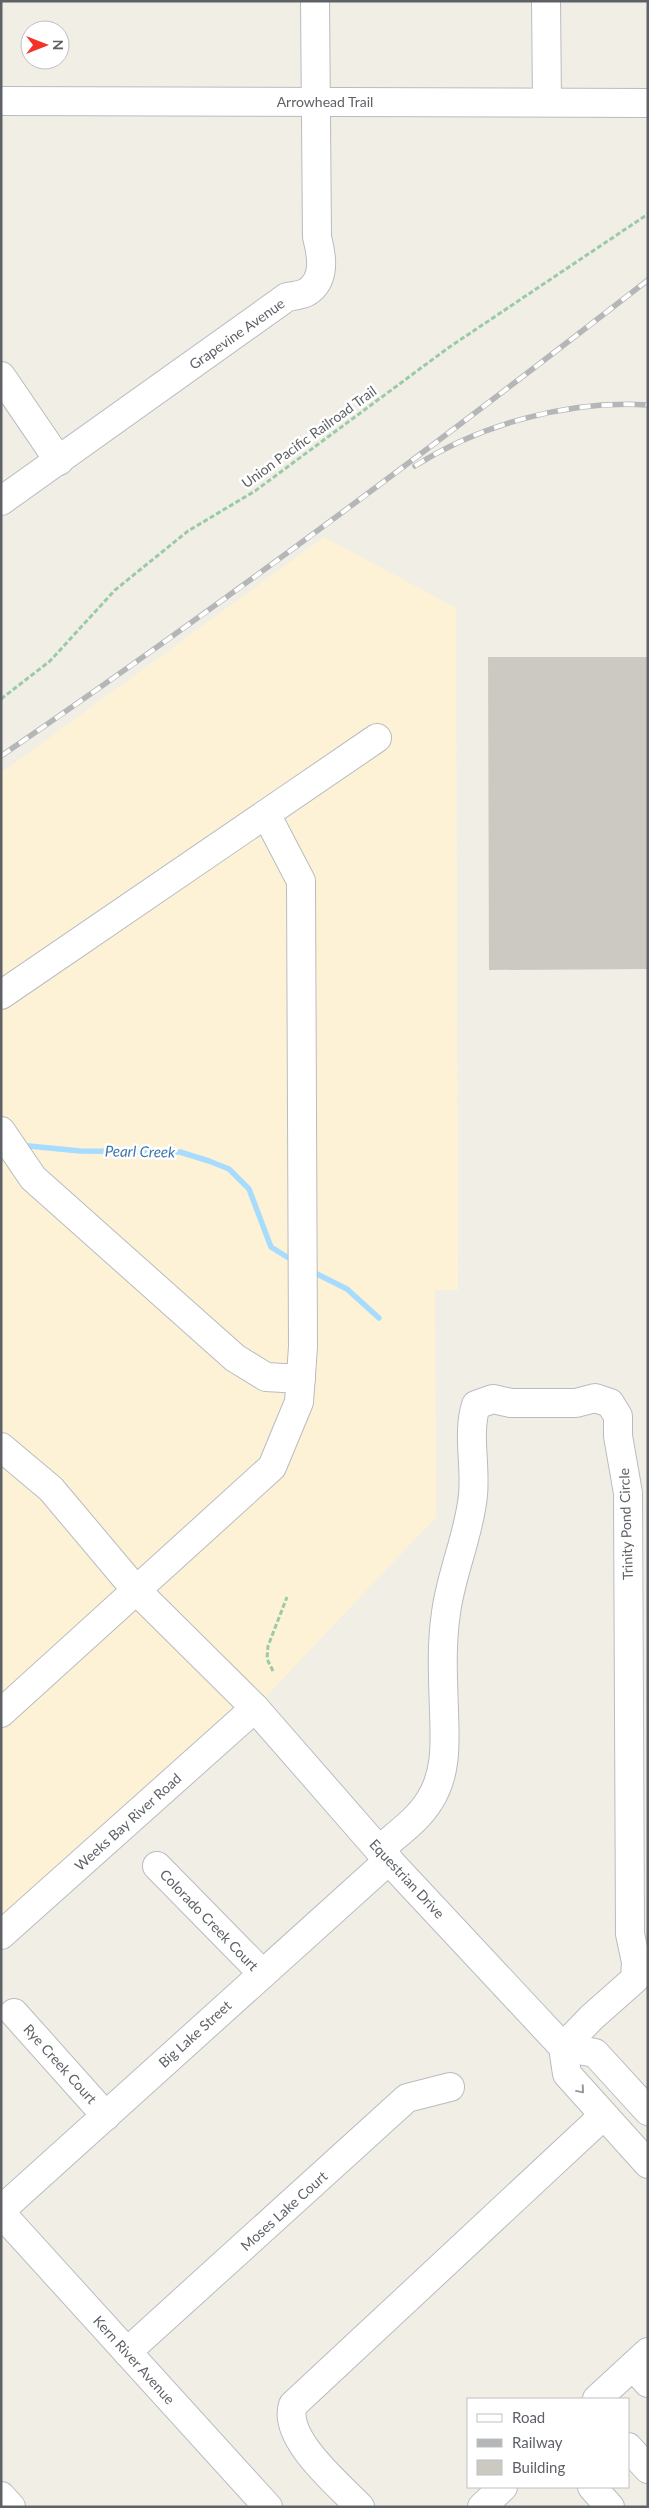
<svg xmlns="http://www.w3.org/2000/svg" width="649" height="2508" font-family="Lato,sans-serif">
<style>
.sand{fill:#fdf2d5}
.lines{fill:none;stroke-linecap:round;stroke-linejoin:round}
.stream{stroke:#a8dcff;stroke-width:5.5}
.building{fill:#ccc9c3}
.minor-casing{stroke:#b8bcc0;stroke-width:30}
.path{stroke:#9acba7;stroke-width:3;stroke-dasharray:5 2.5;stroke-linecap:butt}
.minor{stroke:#fff;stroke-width:28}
.rail-casing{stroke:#b5b6b7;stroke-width:5.5}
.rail{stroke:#fff;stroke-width:4;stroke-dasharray:11;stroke-linecap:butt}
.oneway{stroke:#96999c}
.labels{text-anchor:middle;stroke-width:5;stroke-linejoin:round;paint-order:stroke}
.street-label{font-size:14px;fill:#5e6267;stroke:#fff}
.water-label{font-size:15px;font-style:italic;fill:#3b77ae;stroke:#fff}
</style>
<rect width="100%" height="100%" fill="#f1eee6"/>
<!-- sand -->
<path class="sand" d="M324,537L456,608L458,1290H435L436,1517L255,1708L1,1928V773Z"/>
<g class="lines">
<!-- stream -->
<g class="stream">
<path d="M29,1146L80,1151L180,1152L209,1161L229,1169L249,1189L271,1247L287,1257"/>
<path d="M309,1270L347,1289L379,1318"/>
</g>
</g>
<!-- building -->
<path class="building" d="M488,657H648V969L489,970Z"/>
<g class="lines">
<!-- minor casing -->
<g class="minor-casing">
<g id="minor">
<path d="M546,1L547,102"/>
<path d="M1,101L648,103"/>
<path d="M1,376L59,461"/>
<path d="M1,501L287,297C293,296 302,295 307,292C326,280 322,256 317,237L315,1"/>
<path d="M1,995L377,738"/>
<path d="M1,1131L33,1178L235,1358L266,1377L301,1379"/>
<path d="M1,1447L51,1489L136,1590L255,1708L379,1850L563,2047L567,2074L648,2164"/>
<path d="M1,1713L272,1467L299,1402L303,1347L301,881L266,814"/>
<path d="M379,1850C397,1834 418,1820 430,1800C447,1773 445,1742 444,1711C443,1679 441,1645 446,1613C451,1573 469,1536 473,1495C476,1465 467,1434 476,1405L493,1399L511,1403H576L595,1398L610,1403L618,1416V1436L628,1493L630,1934L636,1962L635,1979L592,2017L563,2047"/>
<path d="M157,1866L262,1973"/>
<path d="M1,1935L255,1708"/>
<path d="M14,2013L106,2116"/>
<path d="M563,2047L595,2053L648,2111"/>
<path d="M1,2210L389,1860"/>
<path d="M1,2213L268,2507"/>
<path d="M127,2352L407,2098L450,2087"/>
<path d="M633,2366L648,2383"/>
<path d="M597,2399L648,2352"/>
<path d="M628,2447L648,2469"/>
<path d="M592,2487L610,2507"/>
<path d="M1,2496L11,2507"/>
<path d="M360,2507C338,2484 282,2438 293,2405L603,2116"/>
<path d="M482,2507L503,2487"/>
</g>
</g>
<!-- path -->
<g class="path">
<path d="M1,699L50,661L115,590L188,531L255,491L448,348L648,214"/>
<path d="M273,1671L267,1659L268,1646L287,1597"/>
</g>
<!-- minor -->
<use href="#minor" class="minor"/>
<!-- rail casing -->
<g class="rail-casing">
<g id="rail">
<path d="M415,466C481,424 569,400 648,405"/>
<path d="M1,756C222,605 437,444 648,280"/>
</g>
</g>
<!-- rail -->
<use href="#rail" class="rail"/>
</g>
<!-- one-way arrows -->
<defs><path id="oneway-chevron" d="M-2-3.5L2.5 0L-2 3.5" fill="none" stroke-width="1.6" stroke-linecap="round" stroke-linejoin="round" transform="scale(1.25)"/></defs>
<use class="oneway" href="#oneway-chevron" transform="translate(581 2090) rotate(50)"/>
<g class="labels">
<!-- street labels -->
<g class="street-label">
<text x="325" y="107">Arrowhead Trail</text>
<text transform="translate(237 334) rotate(-35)" y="5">Grapevine Avenue</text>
<text transform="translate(309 437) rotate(-36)" y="5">Union Pacific Railroad Trail</text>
<text transform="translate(626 1524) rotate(-92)" y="5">Trinity Pond Circle</text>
<text transform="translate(128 1822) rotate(-42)" y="5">Weeks Bay River Road</text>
<text transform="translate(407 1879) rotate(47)" y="5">Equestrian Drive</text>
<text transform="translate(209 1920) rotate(46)" y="5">Colorado Creek Court</text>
<text transform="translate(195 2034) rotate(-42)" y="5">Big Lake Street</text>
<text transform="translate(60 2064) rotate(48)" y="5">Rye Creek Court</text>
<text transform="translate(284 2211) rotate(-42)" y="5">Moses Lake Court</text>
<text transform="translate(134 2360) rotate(48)" y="5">Kern River Avenue</text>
</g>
<!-- water labels -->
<g class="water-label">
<text transform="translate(140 1152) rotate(1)" y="5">Pearl Creek</text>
</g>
</g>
<!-- border -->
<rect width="649" height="2508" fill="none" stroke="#5e6267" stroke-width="5"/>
<!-- legend -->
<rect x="467" y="2398" width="162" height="90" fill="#ffffff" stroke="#bfc0c2"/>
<rect x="477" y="2414" width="25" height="8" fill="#ffffff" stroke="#bfc0c2"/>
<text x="512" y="2423" font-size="15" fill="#5e6267">Road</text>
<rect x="477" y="2439" width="25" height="8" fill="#b5b6b7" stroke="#bfc0c2"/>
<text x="512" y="2448" font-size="15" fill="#5e6267">Railway</text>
<rect x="477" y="2460" width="25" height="15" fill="#ccc9c3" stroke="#bfc0c2"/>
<text x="512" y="2473" font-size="15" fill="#5e6267">Building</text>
<!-- north arrow -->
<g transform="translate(45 45) rotate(90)"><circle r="24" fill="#ffffff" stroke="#bfc0c2"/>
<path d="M0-4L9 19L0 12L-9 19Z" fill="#f3332a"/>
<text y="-8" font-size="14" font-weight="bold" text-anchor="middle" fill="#5e6267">N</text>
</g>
</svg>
